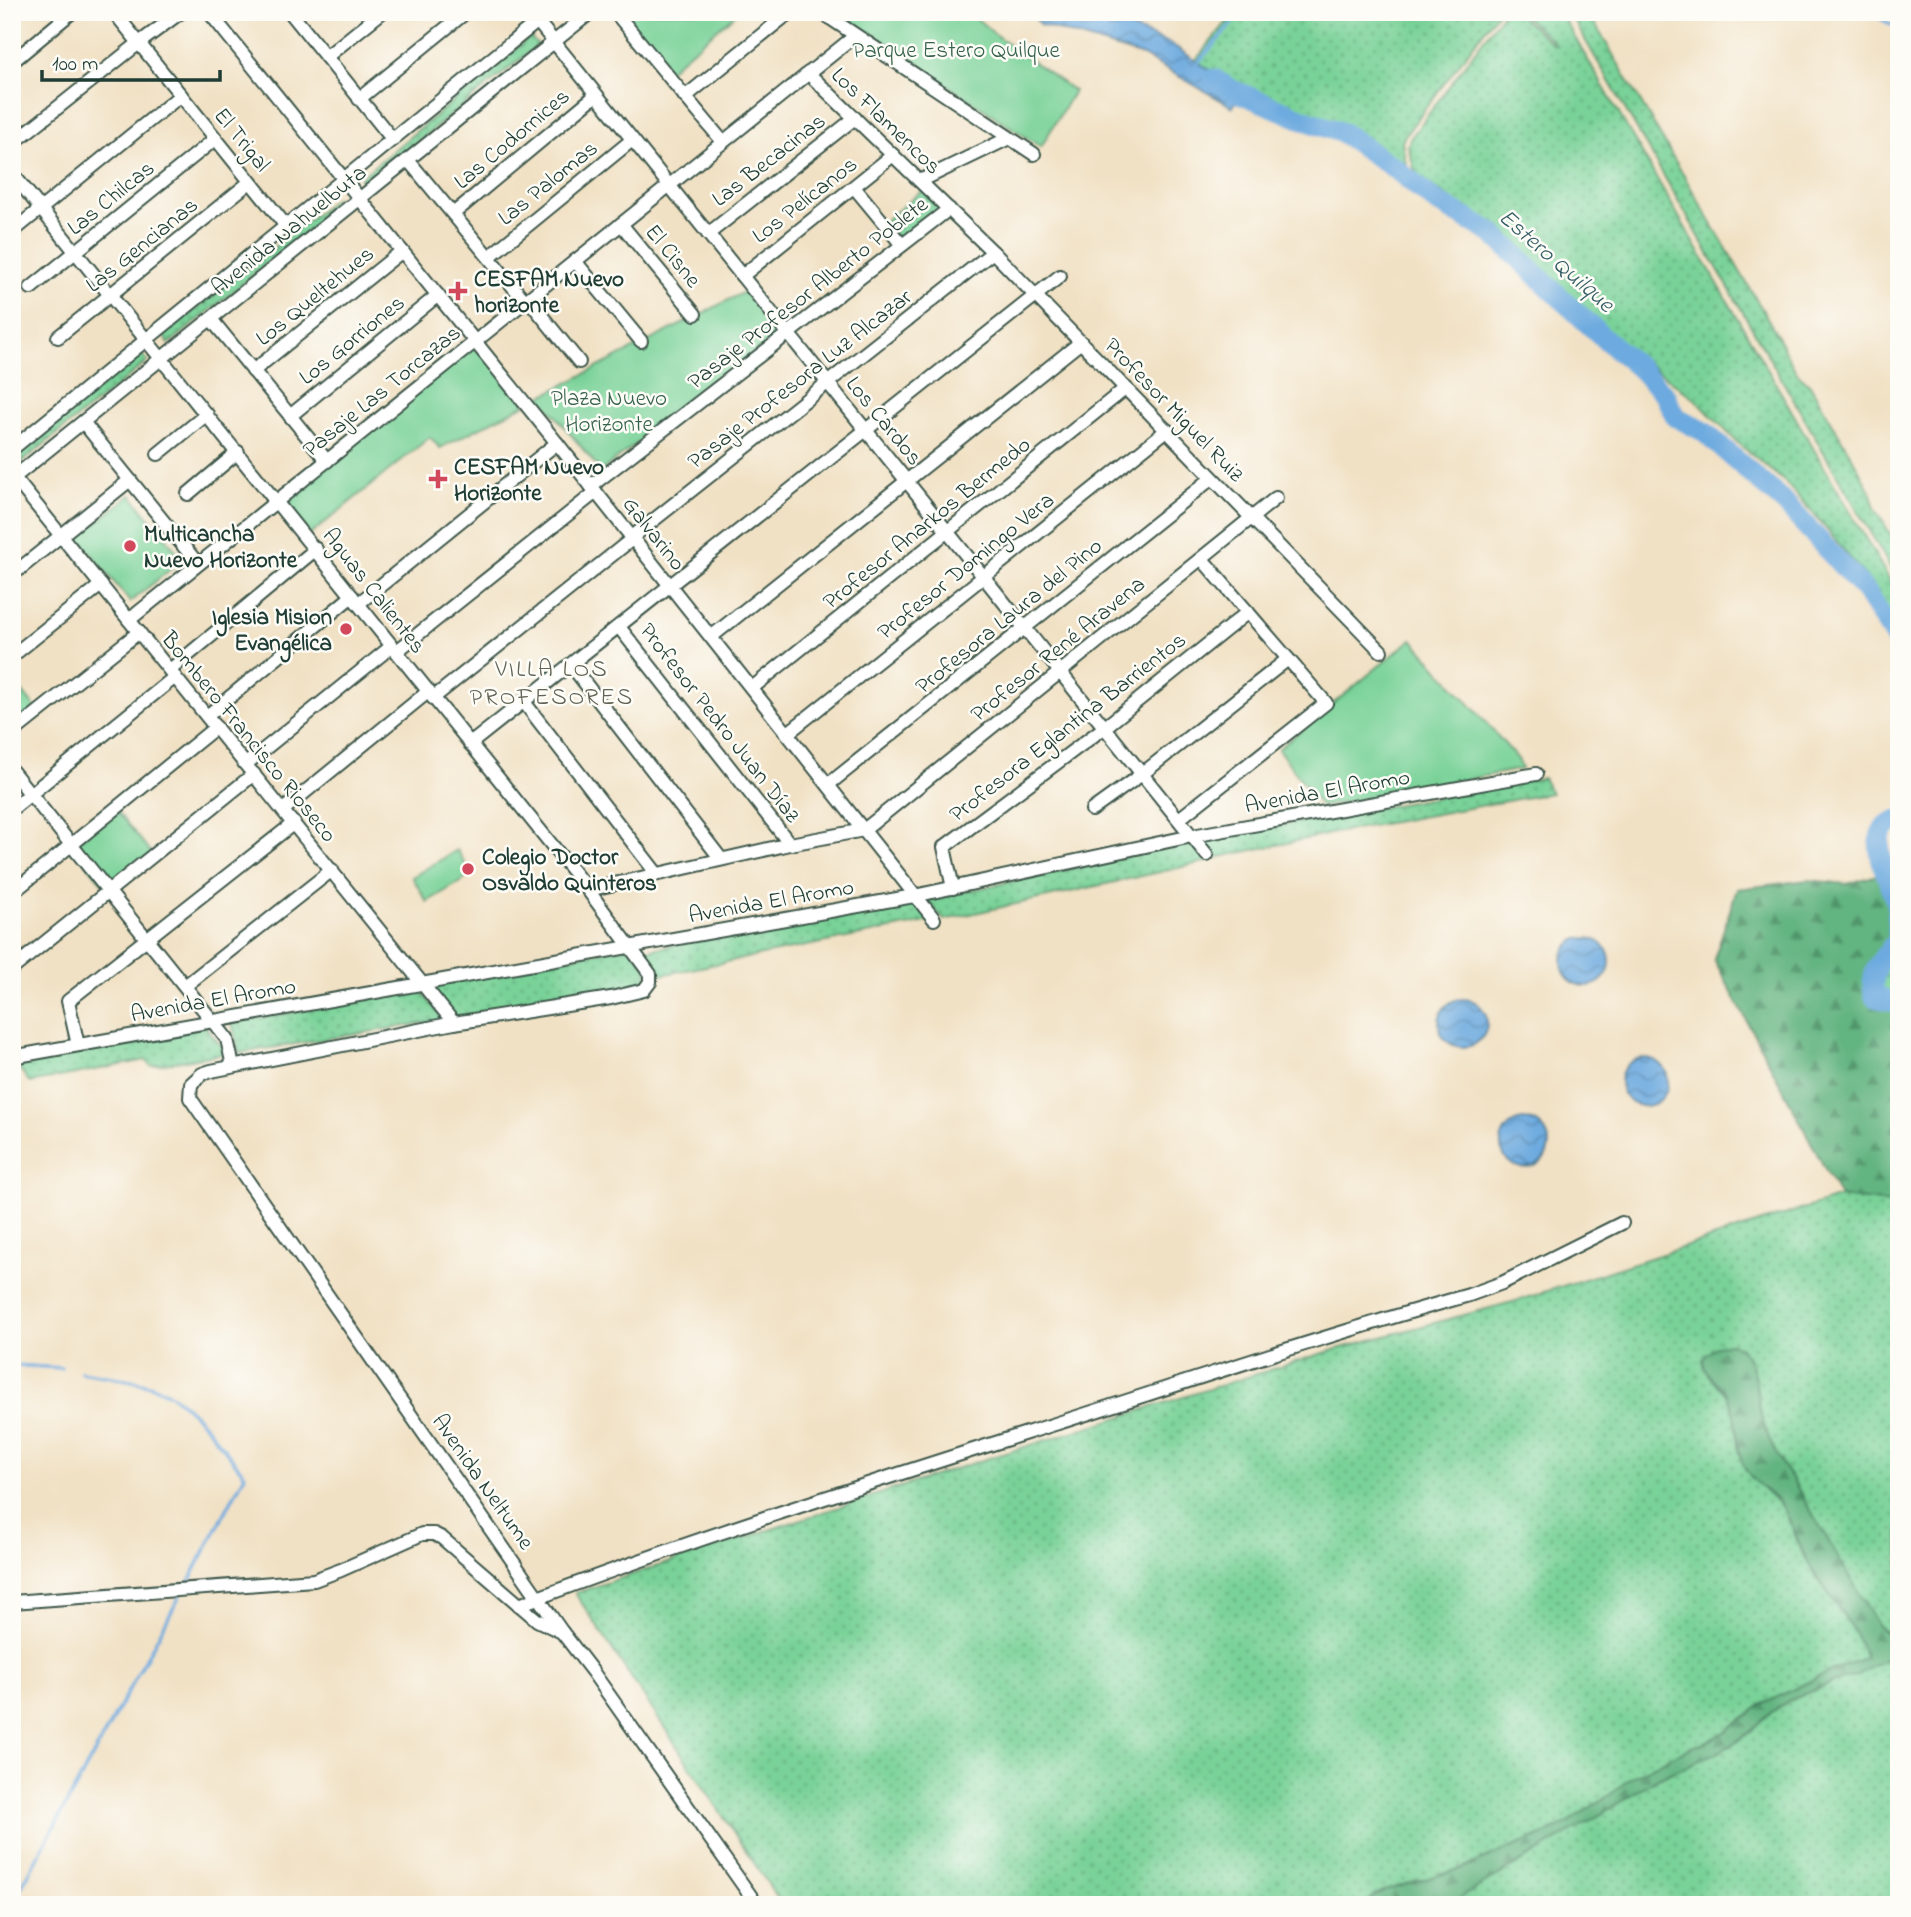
<svg xmlns="http://www.w3.org/2000/svg" width="1911" height="1917" font-family="'Indie Flower',sans-serif">
<style>
.grass{fill:url(#grass-dots);stroke:#4c8866;stroke-width:2}
.forest{fill:url(#forest-firs);stroke:#40785a;stroke-width:2}
.park{fill:#79d298;stroke:#4c8866;stroke-width:2}
.water{fill:url(#water-waves);stroke:#46748a;stroke-width:2}
.lines{fill:none;stroke-linecap:round;stroke-linejoin:round}
.stream{stroke:#6daadf;stroke-width:3.5}
.river{stroke:#6daadf;stroke-width:21}
.minor-casing{stroke:#3e564a;stroke-width:16}
.minor{stroke:#fff;stroke-width:12}
.poi-dot{fill:#d1495b;stroke:#fdfcf7;stroke-width:2.5}
.labels{text-anchor:middle;stroke-width:5;stroke-linejoin:round;paint-order:stroke}
.park-label{font-size:23px;fill:#36624d;stroke:#fdfcf7}
.street-label{font-size:23px;fill:#1f3d34;stroke:#fdfcf7}
.poi-label{font-size:23px;font-weight:bold;fill:#1f3d34;stroke:#fdfcf7;text-anchor:start}
.water-label{font-size:24px;font-style:italic;fill:#365e67;stroke:#fdfcf7}
.neighbourhood-label{font-size:24px;letter-spacing:2px;fill:#626556;stroke:#fdfcf7}
</style>
<defs>
<pattern id="grass-dots" width="8" height="8" patternUnits="userSpaceOnUse" patternTransform="scale(1.75)"><rect width="8" height="8" fill="#79d298"/><path d="M2 2h.1M6 6h.1" fill="none" stroke="#63ac7d" stroke-width="1.8" stroke-linecap="round"/></pattern>
<pattern id="forest-firs" width="22" height="20" patternUnits="userSpaceOnUse" patternTransform="scale(1.75)"><rect width="22" height="20" fill="#62b480"/><path d="M5 1l3.5 6h-7zM16 11l3.5 6h-7z" fill="#50946a"/></pattern>
<pattern id="water-waves" width="16" height="10" patternUnits="userSpaceOnUse" patternTransform="scale(1.75)"><rect width="16" height="10" fill="#6daadf"/><path d="M0 5q4-4 8 0t8 0" fill="none" stroke="#598cb6"/></pattern>
</defs>
<rect width="100%" height="100%" fill="#fdfcf7"/>
<filter id="ink" filterUnits="userSpaceOnUse"><feTurbulence type="fractalNoise" baseFrequency=".0143" numOctaves="2"/><feDisplacementMap in="SourceGraphic" scale="14" xChannelSelector="R" yChannelSelector="G"/><feConvolveMatrix kernelMatrix="1 2 1 2 8 2 1 2 1" color-interpolation-filters="sRGB"/></filter>
<filter id="wash" filterUnits="userSpaceOnUse"><feTurbulence type="fractalNoise" baseFrequency=".00686" numOctaves="4" result="noise"/><feDisplacementMap in="SourceGraphic" scale="28" xChannelSelector="R" yChannelSelector="G"/><feGaussianBlur stdDeviation="1.57" result="paint"/><feColorMatrix in="noise" values="0 0 0 0 0 0 0 0 0 0 0 0 0 0 0 0 0 1.4 0 .05"/><feComposite in="paint" operator="in"/></filter>
<g filter="url(#wash)">
<rect width="100%" height="100%" fill="#f1e1c4"/>
<!-- grass -->
<g class="grass">
<path d="M1235,12H1498L1404,137L1402,143L1407,170L1343,129L1266,99L1222,78L1195,61Z"/>
<path d="M1504,12H1515L1555,46L1553,41L1519,12H1560L1899,596V635L1865,576L1819,520L1785,482L1737,442L1695,399L1617,340L1553,278L1495,229L1416,175L1408,146L1410,139Z"/>
<path d="M1569,12H1588L1773,328L1796,372L1810,385L1852,457L1870,491L1875,508L1899,549V582Z"/>
<path d="M530,37L538,45L364,185L360,178Z"/>
<path d="M926,187L949,209L902,245L884,222Z"/>
<path d="M336,198L339,205L169,344L163,335Z"/>
<path d="M141,354L148,361L17,466L12,459Z"/>
<path d="M1543,778L1551,793L1344,831L1215,858L1200,840Z"/>
<path d="M1194,842L1209,861L944,920L926,900Z"/>
<path d="M912,902L932,921L661,975L646,950Z"/>
<path d="M1899,944V996L1888,995L1882,991L1881,981Z"/>
<path d="M630,946L646,966L648,987L454,1023L424,984Z"/>
<path d="M421,990L443,1020L239,1053L232,1023Z"/>
<path d="M205,1026L227,1053L151,1066L146,1060L30,1083L14,1062Z"/>
<path d="M1840,1197L1899,1204V1635L1888,1634L1879,1627L1794,1482C1780,1463 1769,1443 1762,1419C1755,1394 1759,1355 1731,1343L1711,1379L1727,1395L1731,1405L1735,1416L1739,1451L1746,1471L1785,1510L1802,1552L1833,1602L1855,1629L1866,1658L1835,1669L1763,1704L1717,1737L1676,1754L1628,1780L1611,1794L1557,1829L1460,1869L1384,1891L1374,1896L1366,1905H782L575,1593L989,1458L1330,1351L1516,1301Z"/>
<path d="M1899,1651V1905H1448L1603,1813L1658,1778L1723,1750L1751,1731L1769,1714L1788,1701L1842,1679L1854,1677Z"/>
</g>
<!-- forest -->
<g class="forest">
<path d="M1894,870C1898,885 1903,932 1898,946C1891,962 1880,973 1882,991L1888,995L1899,996V1204L1840,1197L1714,959L1737,889L1808,880L1847,884Z"/>
<path d="M1731,1343C1759,1355 1755,1394 1762,1419C1769,1443 1780,1463 1794,1482L1879,1627L1888,1634L1899,1635V1651L1854,1677L1842,1679L1788,1701L1769,1714L1751,1731L1723,1750L1658,1778L1603,1813L1448,1905H1366L1374,1896L1384,1891L1460,1869L1557,1829L1611,1794L1628,1780L1676,1754L1717,1737L1763,1704L1835,1669L1866,1658C1854,1624 1832,1601 1813,1571C1800,1552 1796,1528 1783,1508C1774,1493 1755,1486 1746,1470C1733,1448 1740,1420 1728,1398C1720,1380 1705,1381 1703,1359C1712,1348 1718,1344 1731,1343Z"/>
</g>
<!-- park -->
<g class="park">
<path d="M615,12H738L665,73Z"/>
<path d="M836,12H969L996,35L1074,91L1041,147Z"/>
<path d="M746,291L777,336L601,471L540,397Z"/>
<path d="M476,341L526,404L440,448L430,437L306,538L277,501Z"/>
<path d="M131,495L183,559L130,602L78,537Z"/>
<path d="M1412,639L1518,759L1522,769L1321,807L1278,749Z"/>
<path d="M12,679L39,712L12,733Z"/>
<path d="M116,810L154,856L110,893L72,845Z"/>
<path d="M457,850L472,875L427,902L412,877Z"/>
</g>
<!-- water -->
<g class="water">
<path d="M1030,12L1083,13L1119,23L1171,44L1222,78L1242,87L1233,107L1143,56L1040,25Z"/>
<circle cx="1586" cy="962" r="24"/>
<circle cx="1463" cy="1023" r="24"/>
<circle cx="1644" cy="1082" r="24"/>
<circle cx="1525" cy="1144" r="24"/>
</g>
<g class="lines">
<!-- stream -->
<g class="stream">
<path d="M1869,12L1899,29"/>
<path d="M1195,66L1242,12"/>
<path d="M12,1157V1185"/>
<path d="M12,1365L61,1368"/>
<path d="M81,1372C107,1377 144,1380 166,1392C195,1408 224,1449 245,1475L188,1583"/>
<path d="M12,1904L180,1596"/>
</g>
<!-- river -->
<g class="river">
<path d="M1214,79L1230,89L1305,120L1343,133L1397,170L1435,201L1492,233L1596,331L1640,369L1664,394L1676,417L1703,431L1785,503L1867,593L1899,644"/>
<path d="M1899,820C1860,830 1890,877 1896,902C1899,914 1897,928 1897,941C1882,959 1868,972 1875,997L1899,1003"/>
</g>
</g>
</g>
<g filter="url(#ink)">
<g class="lines">
<!-- minor casing -->
<g class="minor-casing">
<g id="minor">
<path d="M114,12L286,226"/>
<path d="M209,12L557,443L934,919"/>
<path d="M290,12L393,140"/>
<path d="M530,12L1207,855"/>
<path d="M615,12L723,142"/>
<path d="M821,12L1034,154"/>
<path d="M326,57L382,12"/>
<path d="M12,62L72,12"/>
<path d="M808,73L993,252L1381,651"/>
<path d="M685,97L790,12"/>
<path d="M359,99L466,12"/>
<path d="M12,144L139,43L181,12"/>
<path d="M408,160L525,301"/>
<path d="M12,173L588,890L650,974V982L644,990L611,998L454,1023L211,1071L202,1074L191,1084L190,1098L562,1632L592,1671L757,1905"/>
<path d="M920,181L1009,138"/>
<path d="M854,187L902,245"/>
<path d="M453,214L596,95"/>
<path d="M621,224L695,314"/>
<path d="M12,232L181,95"/>
<path d="M708,234L855,118"/>
<path d="M489,257L632,140"/>
<path d="M575,261L641,341"/>
<path d="M742,276L893,155"/>
<path d="M31,288L215,139"/>
<path d="M528,299L579,362"/>
<path d="M211,319L327,461"/>
<path d="M58,337L250,182"/>
<path d="M253,371L402,251"/>
<path d="M290,416L438,295"/>
<path d="M83,422L198,564"/>
<path d="M12,449L549,12"/>
<path d="M158,454L207,414"/>
<path d="M12,475L454,1023"/>
<path d="M12,479L591,12"/>
<path d="M591,486L949,209"/>
<path d="M188,494L238,452"/>
<path d="M631,538L993,252"/>
<path d="M12,575L130,480"/>
<path d="M359,603L557,443"/>
<path d="M129,620L855,36"/>
<path d="M619,627L790,844"/>
<path d="M711,637L1081,342"/>
<path d="M397,651L596,492"/>
<path d="M12,656L101,585"/>
<path d="M571,665L721,859"/>
<path d="M170,670L316,549"/>
<path d="M752,688L1126,388"/>
<path d="M433,698L632,539"/>
<path d="M524,702L657,874"/>
<path d="M207,716L352,596"/>
<path d="M12,733L139,632"/>
<path d="M788,733L1167,430"/>
<path d="M470,744L1060,276"/>
<path d="M246,764L392,646"/>
<path d="M12,771L227,1039L233,1066"/>
<path d="M829,784L1212,478"/>
<path d="M12,809L175,677"/>
<path d="M283,810L429,691"/>
<path d="M1092,810L1142,774L1288,659"/>
<path d="M1179,819L1326,703L1202,559"/>
<path d="M953,888L944,847L1105,727L1248,612"/>
<path d="M588,890L790,844L864,830L1276,498"/>
<path d="M12,893L216,727"/>
<path d="M12,969L254,774"/>
<path d="M185,986L332,870"/>
<path d="M78,1045L68,1001L294,823"/>
<path d="M12,1057L914,896L1192,836L1536,774"/>
<path d="M12,1602L314,1580L341,1570L422,1534H434L442,1538L537,1620L562,1632"/>
<path d="M519,1605C695,1538 876,1481 1055,1424C1193,1380 1330,1334 1469,1295L1502,1283L1622,1223"/>
</g>
</g>
<!-- minor -->
<use href="#minor" class="minor"/>
</g>
</g>
<!-- markers -->
<g class="poi-dot">
<path d="M454.5 280.5h7v7h7v7h-7v7h-7v-7h-7v-7h7z"/>
<path d="M434.5 468.5h7v7h7v7h-7v7h-7v-7h-7v-7h7z"/>
<circle cx="130" cy="546" r="7"/>
<circle cx="346" cy="629" r="7"/>
<circle cx="468" cy="869" r="7"/>
</g>
<g class="labels">
<!-- park labels -->
<g class="park-label">
<text x="956" y="57">Parque Estero Quilque</text>
<text x="609" y="405">Plaza Nuevo<tspan x="609" dy="26">Horizonte</tspan></text>
</g>
<!-- street labels -->
<g class="street-label">
<text transform="translate(887 120) rotate(44)" y="8">Los Flamencos</text>
<text transform="translate(511 138) rotate(-40)" y="8">Las Codornices</text>
<text transform="translate(243 139) rotate(51)" y="8">El Trigal</text>
<text transform="translate(768 159) rotate(-38)" y="8">Las Becacinas</text>
<text transform="translate(547 182) rotate(-39)" y="8">Las Palomas</text>
<text transform="translate(110 197) rotate(-39)" y="8">Las Chilcas</text>
<text transform="translate(804 199) rotate(-38)" y="8">Los Pelícanos</text>
<text transform="translate(288 229) rotate(-39)" y="8">Avenida Nahuelbuta</text>
<text transform="translate(141 244) rotate(-39)" y="8">Las Gencianas</text>
<text transform="translate(674 255) rotate(51)" y="8">El Cisne</text>
<text transform="translate(807 292) rotate(-38)" y="8">Pasaje Profesor Alberto Poblete</text>
<text transform="translate(314 295) rotate(-39)" y="8">Los Queltehues</text>
<text transform="translate(351 339) rotate(-39)" y="8">Los Gorriones</text>
<text transform="translate(799 378) rotate(-38)" y="8">Pasaje Profesora Luz Alcazar</text>
<text transform="translate(381 390) rotate(-39)" y="8">Pasaje Las Torcazas</text>
<text transform="translate(1175 409) rotate(46)" y="8">Profesor Miguel Ruiz</text>
<text transform="translate(885 420) rotate(51)" y="8">Los Cardos</text>
<text transform="translate(926 522) rotate(-39)" y="8">Profesor Anarkos Bermedo</text>
<text transform="translate(655 533) rotate(52)" y="8">Galvarino</text>
<text transform="translate(965 565) rotate(-39)" y="8">Profesor Domingo Vera</text>
<text transform="translate(375 590) rotate(52)" y="8">Aguas Calientes</text>
<text transform="translate(1008 615) rotate(-39)" y="8">Profesora Laura del Pino</text>
<text transform="translate(1057 648) rotate(-39)" y="8">Profesor René Aravena</text>
<text transform="translate(721 722) rotate(52)" y="8">Profesor Pedro Juan Díaz</text>
<text transform="translate(1067 726) rotate(-38)" y="8">Profesora Eglantina Barrientos</text>
<text transform="translate(250 736) rotate(51)" y="8">Bombero Francisco Rioseco</text>
<text transform="translate(1327 790) rotate(-10)" y="8">Avenida El Aromo</text>
<text transform="translate(771 900) rotate(-10)" y="8">Avenida El Aromo</text>
<text transform="translate(213 999) rotate(-10)" y="8">Avenida El Aromo</text>
<text transform="translate(484 1481) rotate(55)" y="8">Avenida Neltume</text>
</g>
<!-- poi labels -->
<g class="poi-label">
<text x="474" y="286">CESFAM Nuevo<tspan x="474" dy="26">horizonte</tspan></text>
<text x="454" y="474">CESFAM Nuevo<tspan x="454" dy="26">Horizonte</tspan></text>
<text x="144" y="541">Multicancha<tspan x="144" dy="26">Nuevo Horizonte</tspan></text>
<text x="332" y="624" text-anchor="end">Iglesia Mision<tspan x="332" dy="26">Evangélica</tspan></text>
<text x="482" y="864">Colegio Doctor<tspan x="482" dy="26">Osvaldo Quinteros</tspan></text>
</g>
<!-- water labels -->
<g class="water-label">
<text transform="translate(1557 260) rotate(41)" y="8">Estero Quilque</text>
</g>
<!-- neighbourhood labels -->
<g class="neighbourhood-label">
<text x="552" y="676">VILLA LOS<tspan x="552" dy="28">PROFESORES</tspan></text>
</g>
</g>
<!-- margin -->
<rect width="1911" height="1917" fill="none" stroke="#fdfcf7" stroke-width="42"/>
<!-- scale -->
<path d="M42 70v10h178v-10" fill="none" stroke="#1f3d34" stroke-width="3.5"/>
<text x="52" y="70" font-size="21" fill="#1f3d34" stroke="#fdfcf7" stroke-width="5" paint-order="stroke">100 m</text>
</svg>
